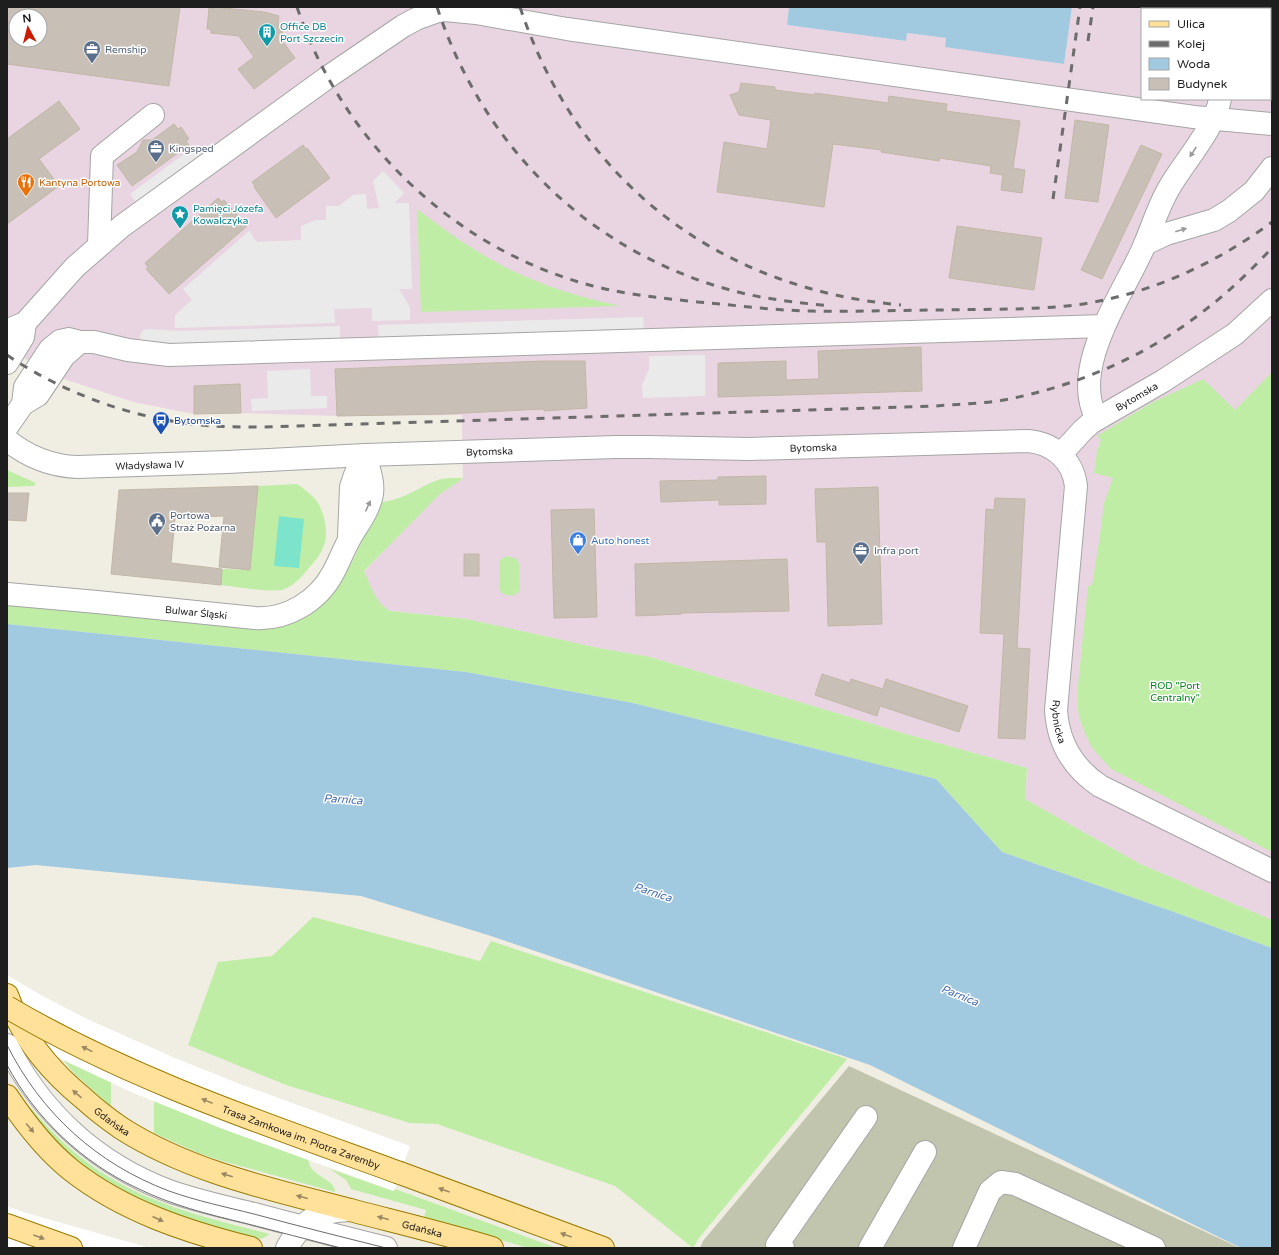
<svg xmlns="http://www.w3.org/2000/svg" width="1279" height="1255" font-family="'Varela Round',sans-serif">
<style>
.industrial{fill:#e9d5e2;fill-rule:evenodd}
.construction{fill:#c2c5ae}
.grass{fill:#bfeda6}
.pitch{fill:#7ce4ca}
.parking{fill:#eaeaea}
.water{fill:#a1c9e0}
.pier{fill:#fff}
.building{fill:#c8c0b6;stroke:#c2b6a5;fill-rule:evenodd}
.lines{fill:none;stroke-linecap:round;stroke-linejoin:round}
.minor-casing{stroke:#a5a5a5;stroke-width:24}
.major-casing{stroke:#987b00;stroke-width:24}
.minor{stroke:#fff;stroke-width:22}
.major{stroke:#ffe199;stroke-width:22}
.tram{stroke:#6c6c6c;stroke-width:1}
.rail{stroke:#6c6c6c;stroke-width:3;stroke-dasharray:8 8;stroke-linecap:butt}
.major-bridge-casing{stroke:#987b00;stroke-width:24;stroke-linecap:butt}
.major-bridge{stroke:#ffe199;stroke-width:22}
.oneway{fill:#9a9a9a}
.oneway2{fill:#9a8962}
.labels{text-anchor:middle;stroke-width:3;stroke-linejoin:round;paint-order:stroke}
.culture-label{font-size:10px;fill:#0d838f;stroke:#fff;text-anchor:start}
.service-label{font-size:10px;fill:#4e5e75;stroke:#fff;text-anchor:start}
.food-label{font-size:10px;fill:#c56008;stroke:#fff;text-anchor:start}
.street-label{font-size:10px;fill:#1e1e1e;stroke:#fff}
.transit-label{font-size:10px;fill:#164399;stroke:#fff;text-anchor:start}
.shop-label{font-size:10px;fill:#366cbe;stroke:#fff;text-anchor:start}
.park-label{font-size:10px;fill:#058321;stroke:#fff}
.water-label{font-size:11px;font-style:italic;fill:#446cb3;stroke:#fff}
</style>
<rect width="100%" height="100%" fill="#f0ede3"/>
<!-- industrial -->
<path class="industrial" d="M7,7H789L787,25L905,41L907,33L946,38L945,46L1064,64L1072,7H1272V920L1140,864L1025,799L1027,768L899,732L650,657L598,648L467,619L383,610L361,575L437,495L463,479L462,415L337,416L241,413L194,414L133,402L67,380L32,363L21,356L7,343ZM1142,9H1270V99H1142ZM16,16H40V40H16Z"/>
<!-- construction -->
<path class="construction" d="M849,1066L1240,1248H700L703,1241Z"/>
<!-- grass -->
<g class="grass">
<path d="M417,209C439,226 461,242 485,256C526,281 574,296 620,306L421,312Z"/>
<path d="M1272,372V852L1111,769L1092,748L1085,733L1080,720L1078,710V685L1088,586H1092L1099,542L1104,503L1113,478L1094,473L1097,451L1101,440L1097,436L1151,403L1203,379L1235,410Z"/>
<path d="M7,470L36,483L34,486L7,487Z"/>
<path d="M464,478L440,494L364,571C371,585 375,603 390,611L467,619L598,648L650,657L899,732L1027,768L1025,799L1140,864L1272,920V948L1174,912L1002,852L936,779L633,703L466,672L7,624V603L279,626C304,620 313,613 329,594C333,588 339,583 343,577C359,554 366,526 379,502C401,501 416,489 435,481C444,477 455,478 464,478Z"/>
<path d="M297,484C304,489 311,494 316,500C325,513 330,535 322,550C319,557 313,563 308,569C302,577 292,587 282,590C267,592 237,587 221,585L222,569L250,570L258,486Z"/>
<path d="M507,556L517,559L519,564L520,590C514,598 509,596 501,593L500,590L499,561L501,559Z"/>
<path d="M313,917L480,961L491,941L847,1059L699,1238L693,1248L615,1186L437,1124L410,1123L286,1085L188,1045L218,962L272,956Z"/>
<path d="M63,1060L111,1082V1107L75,1074Z"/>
<path d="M19,1095C38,1116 56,1138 79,1156C134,1201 202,1217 270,1234C266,1236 263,1239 259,1239C248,1240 229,1232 218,1229C158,1211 95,1186 52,1138C40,1124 30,1109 19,1095Z"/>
<path d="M154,1101L223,1129L308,1160C309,1163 310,1167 312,1169C319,1178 335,1181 335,1192L222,1161L198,1153L154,1133Z"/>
<path d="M330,1169L393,1191L395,1189L557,1248H528L424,1217L426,1210L351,1189L346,1180Z"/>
</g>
<!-- pitch -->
<path class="pitch" d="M279,516L304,519L299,568L274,566Z"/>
<!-- parking -->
<g class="parking">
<path d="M196,145L202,153L136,202L130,194Z"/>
<path d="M383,171L404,193L395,203H409L412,289H399L410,307V320L372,321V308L334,309L335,323L175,328V315L192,300L183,289L249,231L257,242L301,240V226L316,220H326V206H339L353,195L366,194L367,209L379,208L373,181Z"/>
<path d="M643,317L644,330L379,339L378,325Z"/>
<path d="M340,326V339L166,344L141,341L140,338L141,332L146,329L180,331Z"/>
<path d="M705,355V396L643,398L642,385L649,369V356Z"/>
<path d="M310,369L311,396H327V408L252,411L251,399L268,398L267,371Z"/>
</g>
<!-- water -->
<g class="water">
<path d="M789,7H1072L1064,64L945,47L946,38L907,33L906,41L787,25Z"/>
<path d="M7,624L466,672L633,703L936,779L1002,852L1174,912L1272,948V1248H1241L870,1065L491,936L361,896L36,865L7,868Z"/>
</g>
<!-- pier -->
<g class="pier">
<path d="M7,975L39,994L87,1019L175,1058L240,1084L410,1146L394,1191L223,1129L131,1092L63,1060L7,1031Z"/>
<path d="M7,1206L23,1212L150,1248H7Z"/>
</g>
<!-- building -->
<g class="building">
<path d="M7,7H180L169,86L7,64ZM16,16H40V40H16Z"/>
<path d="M214,7L264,12L279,16L278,24L283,31L281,39L295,58L254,89L238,69L254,57L239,36L211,33V29H207L209,8L214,9Z"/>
<path d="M741,83L775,87V90L814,95L815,93L888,103L889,96L924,101L947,104L946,111L1020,121L1013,168L1025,170L1022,193L1001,190L1003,175L990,173L991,166L940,158L939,161L881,152L882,150L833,144L824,207L717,192L724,142L767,149L771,120L739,115L730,95L739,92Z"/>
<path d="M59,101L80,129L39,159L59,186L7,224V139Z"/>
<path d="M1075,120L1109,125L1098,202L1065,198Z"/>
<path d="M174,124L178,129L181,127L189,139L186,141L189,145L132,186L117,165L137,152L143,140H152Z"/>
<path d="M303,145L306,149L307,148L330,178L276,218L254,187L255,186L252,182Z"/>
<path d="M1141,145L1162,154L1102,279L1081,270Z"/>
<path d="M218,198L222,202L224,200L247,226L169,294L146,269L148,267L145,263Z"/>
<path d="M957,226L1042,238L1034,290L949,278Z"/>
<path d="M921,347L922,391L718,397V363L786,361V380L819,379L818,351Z"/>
<path d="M543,361H585L587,408L544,411V409L444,414L337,416L335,369Z"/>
<path d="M240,384L241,413L194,414V386Z"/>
<path d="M766,476V504L719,505V500L661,502L660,481L718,480V477Z"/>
<path d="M258,486L250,570L219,567L224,516L175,518L171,563L222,569L221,585L111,574L119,490Z"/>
<path d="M878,487L882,624L828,626L826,542H817L815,489Z"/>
<path d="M7,493H29L26,521L7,520Z"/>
<path d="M995,498L1025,499L1017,648L1030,649L1025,739L998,738L1004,634L980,633L986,509L994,510Z"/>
<path d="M594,509L597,617L554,618L551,510Z"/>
<rect x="464" y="554" width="15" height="22"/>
<path d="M787,559L789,611L681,613L682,614L636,616L635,564Z"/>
<path d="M822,674L850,683L851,679L883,689L886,679L968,706L959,732L880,706L877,716L815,695Z"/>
</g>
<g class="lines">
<!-- minor casing -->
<g class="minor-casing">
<g id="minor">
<path d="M1233,9L1234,7"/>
<path d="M1145,244L1166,234L1214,220L1229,211L1254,191L1272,168"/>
<path d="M99,245L102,156L153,115"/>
<path d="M7,336L13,328L25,323L75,267L122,226L328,77L403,26L416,19L438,11L445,10L476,13L567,29L1194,117L1272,124"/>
<path d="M7,363L23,337L25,323"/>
<path d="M23,404L25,387L50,349L60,341L69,339L80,342H94L128,350L169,355L1104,326"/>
<path d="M1097,419C1068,367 1125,292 1145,244C1153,225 1158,207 1169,188C1184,162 1215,128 1220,99"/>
<path d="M7,427L23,404L38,395L64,356L80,342"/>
<path id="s1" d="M7,440C27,456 51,466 77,467L228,462L365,455L616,447H648L749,449L1028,441C1053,443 1073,460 1076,486L1056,710C1058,743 1073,768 1100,786L1272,871"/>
<path id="s2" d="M1061,454L1083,430L1092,422L1163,381L1235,334L1272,300"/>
<path d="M349,537L351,487L355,475L365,455"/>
<path id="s3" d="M7,594L97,602L255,618C287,620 318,601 333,573C339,562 343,551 349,540C357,525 369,511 372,494C374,481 368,467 365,455"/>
<path d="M7,1045C41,1113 97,1164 169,1191C197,1201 226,1207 254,1214C298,1226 342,1237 386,1248"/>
<path d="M287,1248C303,1219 318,1211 350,1210"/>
<path d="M783,1248L777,1245L866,1117"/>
<path d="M870,1248L925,1152"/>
<path d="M964,1248L990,1191L1001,1182L1015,1184L1154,1248"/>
</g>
</g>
<!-- major casing -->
<g class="major-casing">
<g id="major">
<path id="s4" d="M7,995C21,1036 49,1070 83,1098C95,1109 108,1119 121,1128C191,1173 275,1190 354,1211C400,1223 446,1234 492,1248"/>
<path d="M7,1096C25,1123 46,1150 71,1170C123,1211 187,1232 251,1248"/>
<path d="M400,1173L603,1248"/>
<path d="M7,1225L71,1248"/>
</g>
</g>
<!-- minor -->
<use href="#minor" class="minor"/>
<!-- major -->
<use href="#major" class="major"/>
<!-- tram -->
<g class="tram">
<path d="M7,1045C41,1113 97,1164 169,1191C197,1201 226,1207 254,1214C298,1226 342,1237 386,1248"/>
<path d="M7,1065C35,1118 83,1163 137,1188C171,1205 207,1214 244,1223C276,1231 309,1240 341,1248"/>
</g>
<!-- rail -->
<g class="rail">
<path d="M297,7C342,142 455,250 593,286C628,295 662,298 698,302C734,305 770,310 807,311C852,312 897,310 943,310C984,309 1026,310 1067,306C1141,298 1213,266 1272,222"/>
<path d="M437,7C484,150 594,257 742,293C771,300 801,303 831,306"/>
<path d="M520,7C578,182 719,289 901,305"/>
<path d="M1206,9V7"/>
<path d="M1217,9L1218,7"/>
<path d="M1088,41L1093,7"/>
<path d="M1053,199L1080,7"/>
<path d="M7,355C62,392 126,416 192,424C215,427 238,427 262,427L935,406C958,404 981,404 1004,400C1077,386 1147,356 1205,310C1229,292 1251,270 1272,248"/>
</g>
<!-- major-bridge casing -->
<g class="major-bridge-casing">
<g id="major-bridge">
<path id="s5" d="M7,1007C129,1079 268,1125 400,1173"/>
</g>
</g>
<!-- major-bridge -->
<use href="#major-bridge" class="major-bridge"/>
</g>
<!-- one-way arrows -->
<defs><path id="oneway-solid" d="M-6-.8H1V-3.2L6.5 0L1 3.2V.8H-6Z"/></defs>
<g class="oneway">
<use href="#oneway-solid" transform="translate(1193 152) rotate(123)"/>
<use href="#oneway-solid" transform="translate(1181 230) rotate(-17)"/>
<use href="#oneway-solid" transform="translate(368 506) rotate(-66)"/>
</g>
<g class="oneway2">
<use href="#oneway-solid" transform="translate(87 1049) rotate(-154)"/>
<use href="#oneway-solid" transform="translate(77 1094) rotate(-140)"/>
<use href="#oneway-solid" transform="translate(207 1101) rotate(-158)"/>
<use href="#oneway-solid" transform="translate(30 1128) rotate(50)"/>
<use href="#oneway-solid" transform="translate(227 1175) rotate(-162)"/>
<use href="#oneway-solid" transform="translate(444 1190) rotate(-160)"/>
<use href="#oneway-solid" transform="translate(302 1197) rotate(-165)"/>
<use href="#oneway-solid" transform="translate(383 1218) rotate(-165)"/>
<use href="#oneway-solid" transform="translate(158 1219) rotate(24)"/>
<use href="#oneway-solid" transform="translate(566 1235) rotate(-160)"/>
<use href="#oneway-solid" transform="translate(39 1237) rotate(20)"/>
</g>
<!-- icons -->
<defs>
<g id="building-pin" transform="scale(0.9)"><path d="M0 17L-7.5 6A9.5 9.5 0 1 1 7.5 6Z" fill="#0f9aa8" stroke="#fff"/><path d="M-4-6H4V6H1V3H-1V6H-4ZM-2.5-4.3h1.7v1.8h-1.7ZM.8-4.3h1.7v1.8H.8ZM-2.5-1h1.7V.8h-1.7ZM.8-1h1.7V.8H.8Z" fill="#fff"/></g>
<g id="office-pin" transform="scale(0.9)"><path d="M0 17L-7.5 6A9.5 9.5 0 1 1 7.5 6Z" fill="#5c6f8a" stroke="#fff"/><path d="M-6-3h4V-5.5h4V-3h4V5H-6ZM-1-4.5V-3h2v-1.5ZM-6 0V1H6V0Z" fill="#fff"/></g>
<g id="restaurant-pin" transform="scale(0.9)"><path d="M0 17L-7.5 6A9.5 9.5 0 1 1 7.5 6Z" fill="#e8710a" stroke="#fff"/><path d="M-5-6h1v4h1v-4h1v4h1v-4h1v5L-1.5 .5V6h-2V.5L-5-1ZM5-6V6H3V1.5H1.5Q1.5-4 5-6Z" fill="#fff"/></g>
<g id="sight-pin" transform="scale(0.9)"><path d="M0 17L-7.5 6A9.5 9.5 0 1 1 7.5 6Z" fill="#0f9aa8" stroke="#fff"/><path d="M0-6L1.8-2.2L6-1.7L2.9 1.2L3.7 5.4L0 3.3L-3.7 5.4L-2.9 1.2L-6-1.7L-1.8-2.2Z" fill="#fff"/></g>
<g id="bus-pin" transform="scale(0.9)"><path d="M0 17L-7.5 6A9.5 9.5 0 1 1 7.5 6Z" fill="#1a4fb4" stroke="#fff"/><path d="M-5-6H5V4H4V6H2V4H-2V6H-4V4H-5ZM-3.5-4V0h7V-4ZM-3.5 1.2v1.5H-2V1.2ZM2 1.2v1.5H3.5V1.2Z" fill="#fff"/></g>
<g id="civic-pin" transform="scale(0.9)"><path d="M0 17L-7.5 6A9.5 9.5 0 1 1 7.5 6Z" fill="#5c6f8a" stroke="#fff"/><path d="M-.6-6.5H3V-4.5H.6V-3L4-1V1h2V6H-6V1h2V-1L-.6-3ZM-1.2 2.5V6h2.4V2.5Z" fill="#fff"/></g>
<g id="shop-pin" transform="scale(0.9)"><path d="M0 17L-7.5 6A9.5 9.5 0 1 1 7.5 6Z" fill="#3f7fe0" stroke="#fff"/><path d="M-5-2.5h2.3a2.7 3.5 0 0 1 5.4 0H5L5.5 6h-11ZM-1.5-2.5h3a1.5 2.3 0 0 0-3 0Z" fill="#fff"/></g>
</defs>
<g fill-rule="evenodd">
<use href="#building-pin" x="267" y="32"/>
<use href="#office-pin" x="92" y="49"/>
<use href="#office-pin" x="156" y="148"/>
<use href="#restaurant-pin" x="26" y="182"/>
<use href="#sight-pin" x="180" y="214"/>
<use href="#bus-pin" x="161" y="420"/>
<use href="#civic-pin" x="157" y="521"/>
<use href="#shop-pin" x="578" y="540"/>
<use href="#office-pin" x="861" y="550"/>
</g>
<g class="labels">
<!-- culture labels -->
<g class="culture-label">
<text x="280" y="30">Office DB<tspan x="280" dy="12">Port Szczecin</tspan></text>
<text x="193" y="212">Pamięci Józefa<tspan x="193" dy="12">Kowalczyka</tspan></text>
</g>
<!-- service labels -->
<g class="service-label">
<text x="105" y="53">Remship</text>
<text x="169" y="152">Kingsped</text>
<text x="170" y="519">Portowa<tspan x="170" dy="12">Straż Pożarna</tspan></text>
<text x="874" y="554">Infra port</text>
</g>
<!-- food labels -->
<g class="food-label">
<text x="39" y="186">Kantyna Portowa</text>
</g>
<!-- street labels -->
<g class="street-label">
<text dy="4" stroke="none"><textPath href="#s2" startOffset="96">Bytomska</textPath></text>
<text dy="4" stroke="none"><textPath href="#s1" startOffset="813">Bytomska</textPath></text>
<text dy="4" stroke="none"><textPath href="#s1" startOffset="489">Bytomska</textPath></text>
<text dy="4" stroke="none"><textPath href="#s1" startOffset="149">Władysława IV</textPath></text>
<text dy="4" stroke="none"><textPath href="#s3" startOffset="190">Bulwar Śląski</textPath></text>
<text dy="4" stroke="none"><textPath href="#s1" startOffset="1336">Rybnicka</textPath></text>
<text dy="4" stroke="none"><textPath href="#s4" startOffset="167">Gdańska</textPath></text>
<text dy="4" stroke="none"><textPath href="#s5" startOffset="322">Trasa Zamkowa im. Piotra Zaremby</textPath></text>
<text dy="4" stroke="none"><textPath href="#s4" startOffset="497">Gdańska</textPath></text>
</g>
<!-- transit labels -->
<g class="transit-label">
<text x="174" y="424">Bytomska</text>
</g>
<!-- shop labels -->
<g class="shop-label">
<text x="591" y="544">Auto honest</text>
</g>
<!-- park labels -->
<g class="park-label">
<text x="1175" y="689">ROD "Port<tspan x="1175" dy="12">Centralny"</tspan></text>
</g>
<!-- water labels -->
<g class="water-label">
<text transform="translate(343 799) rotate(4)" y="4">Parnica</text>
<text transform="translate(653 892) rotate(18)" y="4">Parnica</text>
<text transform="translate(960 995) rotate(22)" y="4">Parnica</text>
</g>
</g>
<!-- border -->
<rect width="1279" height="1255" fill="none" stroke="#1e1e1e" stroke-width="16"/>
<!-- legend -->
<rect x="1141" y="8" width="130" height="92" fill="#ffffff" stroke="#a5a5a5"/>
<rect x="1149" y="21" width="20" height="6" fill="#ffe199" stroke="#a5a5a5"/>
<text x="1177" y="28" font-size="12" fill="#1e1e1e">Ulica</text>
<rect x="1149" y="41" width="20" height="6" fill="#6c6c6c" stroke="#a5a5a5"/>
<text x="1177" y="48" font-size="12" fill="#1e1e1e">Kolej</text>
<rect x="1149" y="58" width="20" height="12" fill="#a1c9e0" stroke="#a5a5a5"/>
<text x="1177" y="68" font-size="12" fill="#1e1e1e">Woda</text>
<rect x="1149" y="78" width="20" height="12" fill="#c8c0b6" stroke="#a5a5a5"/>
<text x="1177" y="88" font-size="12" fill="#1e1e1e">Budynek</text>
<!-- north arrow -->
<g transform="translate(28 28) rotate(353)"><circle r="19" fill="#ffffff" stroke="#a5a5a5"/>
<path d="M0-3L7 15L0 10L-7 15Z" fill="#cc1c00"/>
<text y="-6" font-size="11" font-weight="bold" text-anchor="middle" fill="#1e1e1e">N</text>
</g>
</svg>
